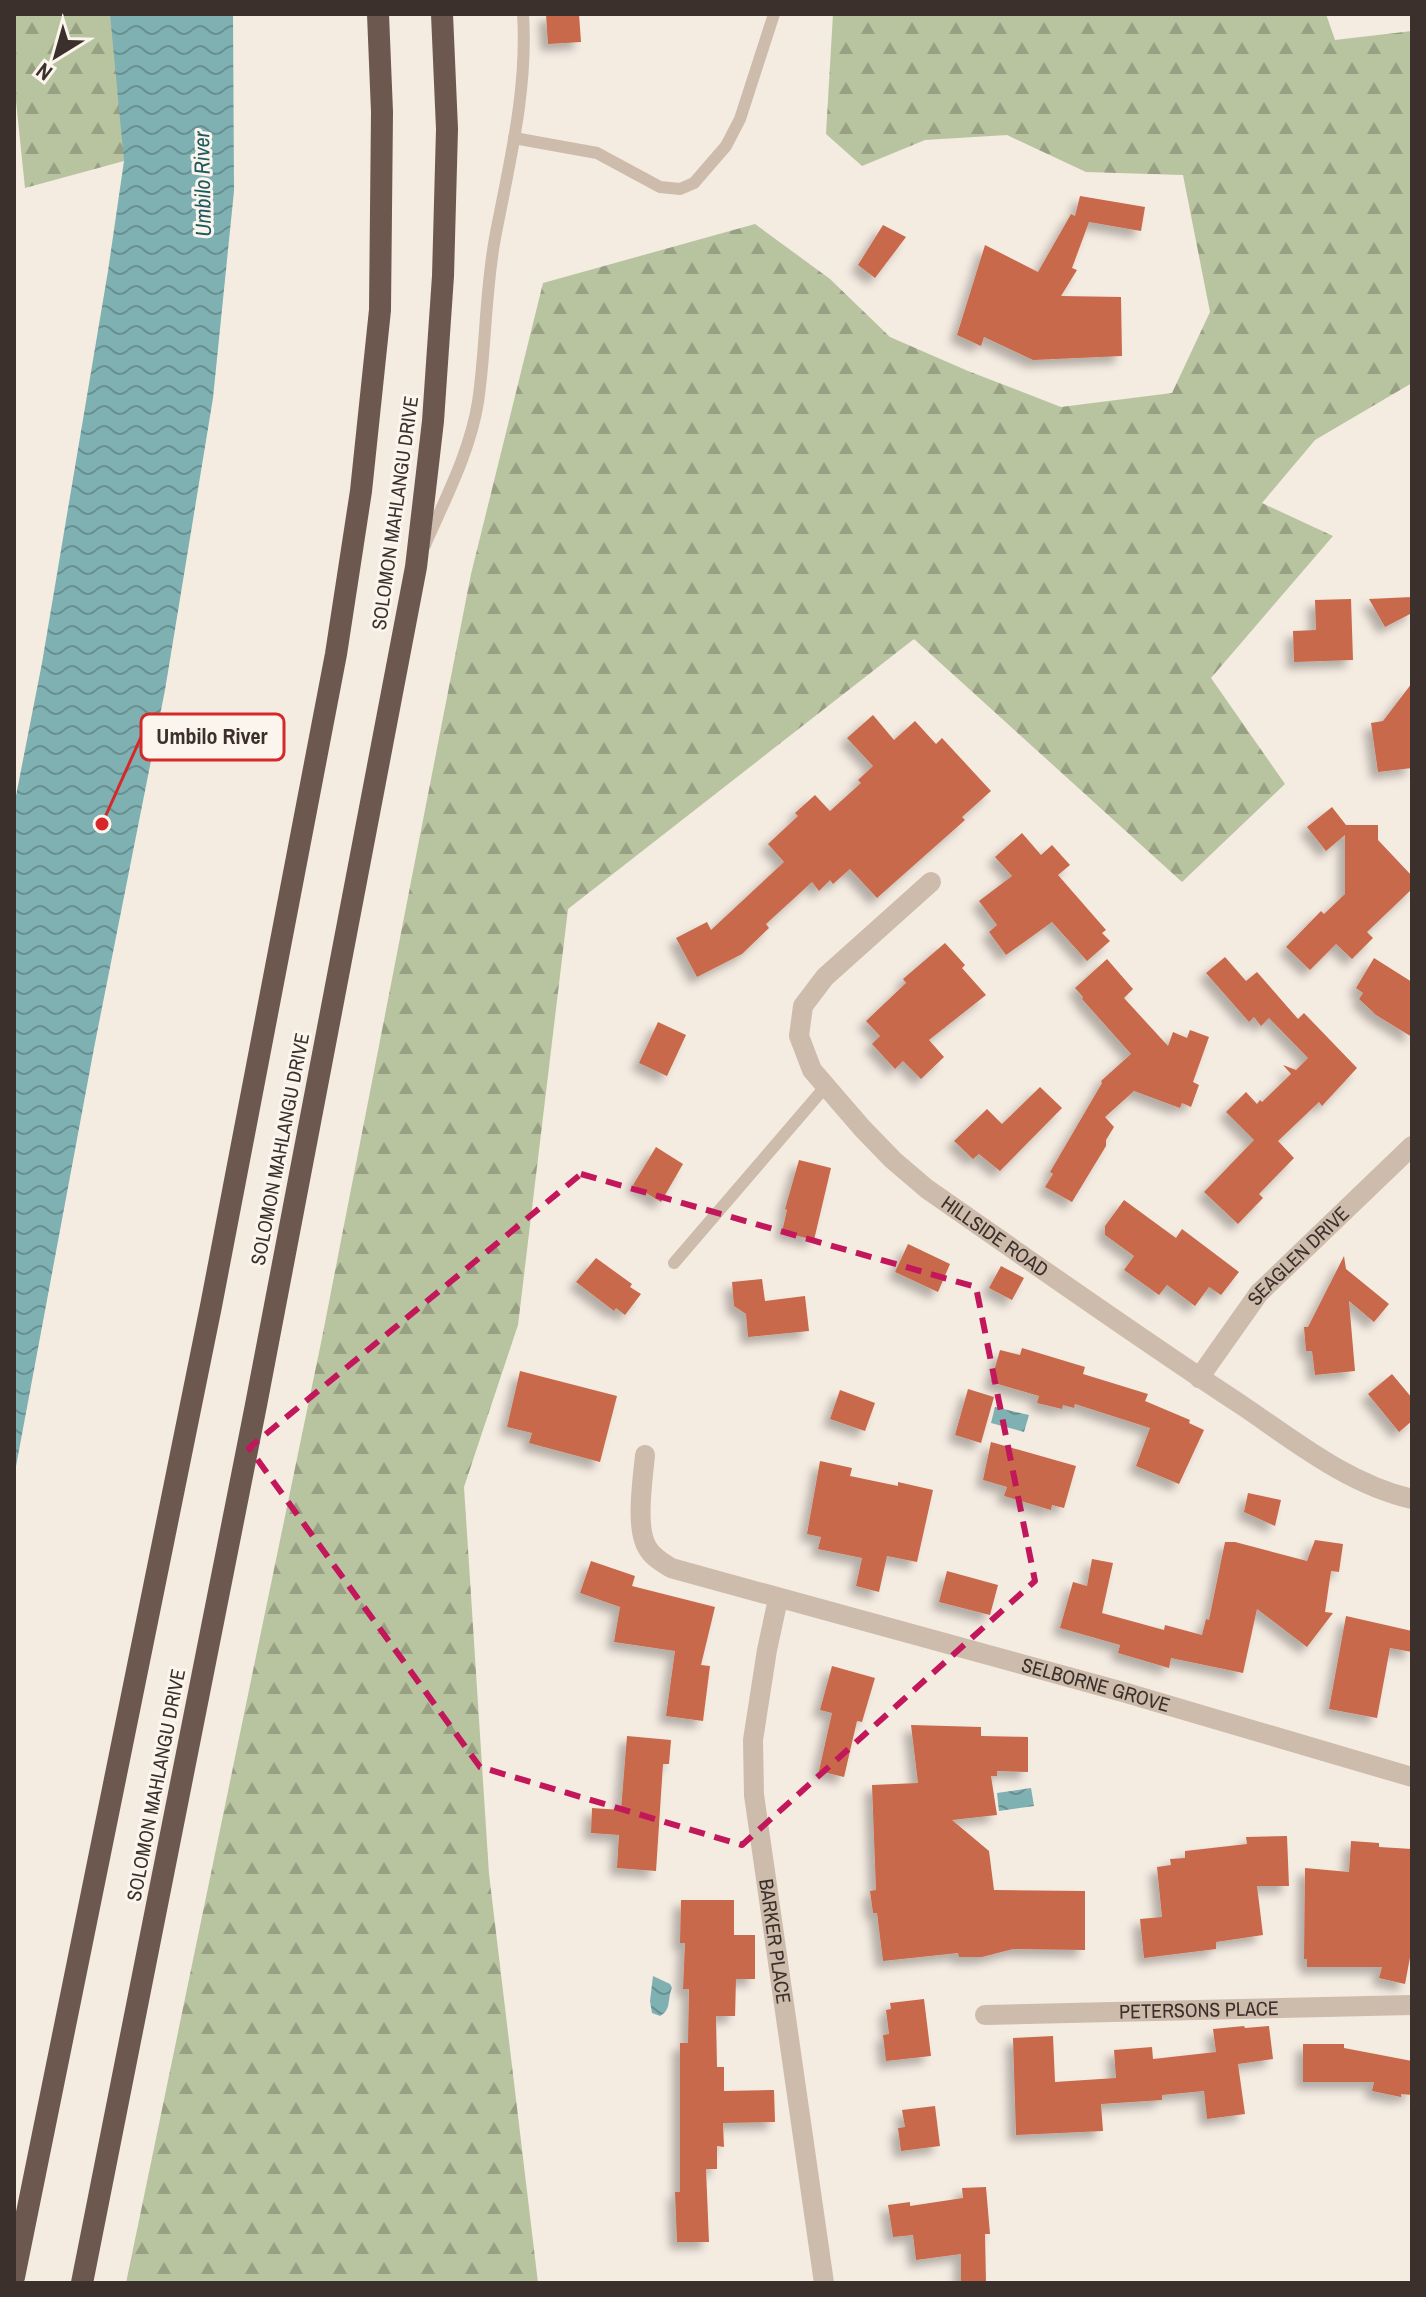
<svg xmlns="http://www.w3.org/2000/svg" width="1426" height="2297" font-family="'Archivo Narrow',sans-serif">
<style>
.forest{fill:url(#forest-firs)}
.water{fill:url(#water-waves)}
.building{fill:#c8694b;filter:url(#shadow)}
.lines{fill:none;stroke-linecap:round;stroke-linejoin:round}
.service{stroke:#cdbbac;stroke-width:12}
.minor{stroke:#cdbbac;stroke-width:20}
.trunk{stroke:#6c584f;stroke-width:22}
.marked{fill:none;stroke:#c2185b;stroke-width:6;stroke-dasharray:16 10;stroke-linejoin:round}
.labels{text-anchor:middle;stroke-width:6;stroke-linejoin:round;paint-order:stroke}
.street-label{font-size:20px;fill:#3b302b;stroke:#fbf5ee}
.water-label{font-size:22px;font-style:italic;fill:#1f5a5e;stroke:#fbf5ee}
.leader{fill:none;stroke:#d62828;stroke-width:3}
.callout-dot{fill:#d62828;stroke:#fbf5ee;stroke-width:3}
.callout{fill:#fbf5ee;stroke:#d62828;stroke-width:3}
.callout-label{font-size:22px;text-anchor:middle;font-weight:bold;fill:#3b302b}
</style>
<defs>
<pattern id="forest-firs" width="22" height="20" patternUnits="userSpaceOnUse" patternTransform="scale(2)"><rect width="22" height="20" fill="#b8c4a0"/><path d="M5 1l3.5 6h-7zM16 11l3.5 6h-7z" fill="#97a083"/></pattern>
<pattern id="water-waves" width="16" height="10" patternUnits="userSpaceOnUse" patternTransform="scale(2)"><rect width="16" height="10" fill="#7fb0b2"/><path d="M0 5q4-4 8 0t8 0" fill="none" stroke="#699091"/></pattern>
<filter id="shadow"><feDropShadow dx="-7" dy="7" stdDeviation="4" flood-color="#0004"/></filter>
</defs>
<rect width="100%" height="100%" fill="#f4ebe1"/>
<!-- forest -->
<g class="forest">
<path d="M14,14H117L124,161L25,188L14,82Z"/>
<path d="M833,14H1326L1335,40L1412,31V383L1315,440L1262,503L1333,536L1211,678L1285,784L1182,882L914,639L568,909L518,1325L464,1487L489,1874L538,2283H126L322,1338L471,574L543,283L755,224L830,279L890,337L968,371L1061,407L1172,393L1210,312L1183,175L1086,172L1007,135L925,140L862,166L826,134Z"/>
</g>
<!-- water -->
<g class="water">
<path d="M110,14H233L234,191L213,398L165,690L94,1048L14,1477V806L42,663L108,271L124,161Z"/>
<path d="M995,1407L1029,1415L1024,1432L991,1423Z"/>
<path d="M1031,1788L1034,1806L999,1811L997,1793Z"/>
<path d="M653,1976L670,1984L672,1988C667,1998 672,2010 660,2016L652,2013L650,2001Z"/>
</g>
<!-- building -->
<g class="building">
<path d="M546,14H579L581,42L548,44Z"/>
<path d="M1080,196L1145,207L1141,231L1089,222L1072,268L1077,270L1061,296L1121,297L1122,356L1033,360L984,337L981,346L957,335L985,245L1038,272L1071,214L1075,216Z"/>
<path d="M883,225L906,237L875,278L858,265Z"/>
<path d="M1412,597V613L1385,627L1369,599Z"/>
<path d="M1351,599L1353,660L1294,662L1293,631L1316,630L1315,600Z"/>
<path d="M1412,683V768L1378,772L1371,723L1383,721Z"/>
<path d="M873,715L894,740L915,721L936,744L942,738L991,791L962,817L965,820L877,898L850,869L833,884L830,880L819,891L812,882L766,924L769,928L742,954L697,977L676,938L707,922L711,930L784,862L768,844L798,816L795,813L815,795L830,811L861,783L858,780L873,766L847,738Z"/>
<path d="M1332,807L1346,825H1378V840L1412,876V889L1367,932L1373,938L1352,959L1336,944L1310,970L1286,947L1321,911L1324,914L1345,894V835L1326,851L1307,827Z"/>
<path d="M1022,833L1041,855L1052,845L1070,865L1058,875L1106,930L1102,933L1110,941L1087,961L1052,922L1006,955L989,932L997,925L979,901L1012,876L995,857Z"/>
<path d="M945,943L965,965L962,968L986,995L929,1040L944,1057L921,1079L903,1061L895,1069L872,1044L880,1036L866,1021L906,983L903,979Z"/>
<path d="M1225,957L1246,981L1257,972L1298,1019L1304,1013L1357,1068L1322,1106L1319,1102L1278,1141L1294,1158L1259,1194L1263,1198L1238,1224L1204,1192L1254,1140L1226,1112L1246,1092L1257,1104L1260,1100L1262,1102L1291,1074L1283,1065L1296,1070L1308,1058L1269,1018L1261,1026L1254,1017L1249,1022L1206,973Z"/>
<path d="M1374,958L1412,982V1037L1376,1015L1359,999L1363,993L1356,988Z"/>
<path d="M1107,959L1133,989L1124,998L1168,1046L1173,1032L1187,1038L1190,1030L1209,1037L1193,1082L1199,1085L1191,1107L1182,1103L1180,1108L1134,1091L1105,1117L1114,1127L1106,1140V1146L1072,1202L1045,1187L1053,1174L1050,1172L1102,1083L1101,1081L1131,1054L1082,999L1083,997L1075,988Z"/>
<path d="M658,1022L686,1035L667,1076L639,1063Z"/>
<path d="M1040,1087L1062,1108L1000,1171L979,1154L973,1159L954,1141L987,1109L1002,1124Z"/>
<path d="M656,1147L683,1164L661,1202L633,1185Z"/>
<path d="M799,1160L831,1168L814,1240L782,1232L787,1210L785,1209Z"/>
<path d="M1124,1200L1176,1238L1182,1229L1239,1272L1221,1295L1209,1287L1195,1306L1167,1285L1159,1295L1124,1270L1134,1256L1105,1235V1226Z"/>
<path d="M908,1244L950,1264L938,1292L895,1272Z"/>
<path d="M1344,1256L1346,1269L1389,1304L1374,1322L1349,1301L1355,1371L1315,1375L1312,1351H1306L1304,1327H1308Z"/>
<path d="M596,1258L632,1284L630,1287L641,1294L625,1315L616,1308L614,1311L576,1282Z"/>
<path d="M1001,1266L1024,1278L1012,1300L989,1288Z"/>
<path d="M762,1279L765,1301L805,1296L809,1331L748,1337L746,1314L734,1306L732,1282Z"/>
<path d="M1022,1348L1085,1367L1083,1374L1148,1394L1145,1401L1190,1420L1189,1423L1204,1430L1179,1484L1136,1466L1150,1428L1075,1404L1074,1408L1063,1405L1062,1409L1037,1403L1039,1396L991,1382L1000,1350L1020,1355Z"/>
<path d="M520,1371L617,1396L600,1462L529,1443L532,1433L507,1427Z"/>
<path d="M1392,1374L1412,1398V1421L1399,1432L1368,1394Z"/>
<path d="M968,1389L994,1397L981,1443L955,1435Z"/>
<path d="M840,1390L875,1403L865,1431L830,1419Z"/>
<path d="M991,1442L1076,1466L1064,1508L1052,1505L1051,1510L1004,1496L1007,1487L983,1480Z"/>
<path d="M820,1461L852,1468L850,1476L898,1486V1482L933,1490L917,1562L887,1556L879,1592L856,1586L862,1558L818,1549L821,1537L807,1534Z"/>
<path d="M1248,1493L1281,1500L1275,1526L1244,1512Z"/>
<path d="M1315,1540L1343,1544L1339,1572L1331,1571L1325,1612L1333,1613L1307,1647L1257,1609L1243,1673L1171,1658L1169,1668L1118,1653L1120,1645L1060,1628L1073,1582L1087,1586L1092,1559L1113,1563L1102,1613L1164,1630L1165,1625L1202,1635L1206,1619L1209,1620L1225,1542H1235L1307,1561Z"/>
<path d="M591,1561L635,1576L632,1586L715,1607L701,1665L710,1666L703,1721L666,1716L675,1651L614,1642L620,1607L580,1593Z"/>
<path d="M947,1571L998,1585L990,1615L939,1602Z"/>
<path d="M1346,1616L1412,1631V1652L1390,1648L1377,1718L1329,1709Z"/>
<path d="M832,1666L875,1678L862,1722L857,1721L844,1777L819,1771L832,1713L820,1710Z"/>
<path d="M911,1725L981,1727V1736L1028,1737V1772L997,1771V1776H991L997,1815L952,1820L989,1851L994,1890L1085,1891V1950L1013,1949L982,1957H959L958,1953L883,1961L877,1913H873L870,1891L876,1890L872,1785L918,1783Z"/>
<path d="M627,1736L671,1740L669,1764H663L656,1871L617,1868L619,1835L591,1833L592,1808L621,1810Z"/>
<path d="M1287,1836L1289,1886H1257L1263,1935L1216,1942V1949L1144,1958L1140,1919L1162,1917L1157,1867L1171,1865L1170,1859L1185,1858V1851L1247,1844L1246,1837Z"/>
<path d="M1351,1841L1379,1843V1847L1412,1849V1947L1405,1984L1379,1978L1382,1967H1307V1959H1304L1305,1868L1349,1872Z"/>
<path d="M681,1900H734V1935H755V1979H736L735,2016H716L717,2067H724V2091L774,2090L775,2122L723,2123L724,2147L717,2146V2169H706L709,2242H677L675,2192H680V2043H688L689,1989H683L685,1943H680Z"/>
<path d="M924,1999L931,2056L886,2061L883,2035L889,2034L886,2010L891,2009L890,2003Z"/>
<path d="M1244,2026L1245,2028L1269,2026L1273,2059L1238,2064L1245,2114L1207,2119L1204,2091L1162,2095V2100L1101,2104L1103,2131L1016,2135L1013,2038L1053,2036L1055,2082L1116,2078L1114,2050L1152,2047L1153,2059L1216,2052L1213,2029Z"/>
<path d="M1303,2044H1344V2048L1412,2061V2095L1401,2094V2097L1372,2091L1374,2082H1303Z"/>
<path d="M935,2106L940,2146L901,2151L898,2128L905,2127L902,2110Z"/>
<path d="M986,2187L990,2234H985L986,2283H961V2254L916,2260L913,2235L893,2237L888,2205L910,2202V2206L963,2198L962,2188Z"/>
</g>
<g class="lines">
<!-- service -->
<g class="service">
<path d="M514,138L597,153L660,187L680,189L694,183L726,146L740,119L774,14"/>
<path d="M425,545C445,499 470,452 478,402C486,348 485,292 495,238C509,164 528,90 523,14"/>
<path d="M674,1263L826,1086"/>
</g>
<!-- minor -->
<g class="minor">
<path id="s1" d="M931,882L825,977L803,1006L799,1036L812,1070L862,1128L893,1160L927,1189C1032,1262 1136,1336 1243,1406C1296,1442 1348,1484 1412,1499"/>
<path id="s2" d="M1199,1378L1259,1293L1412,1146"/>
<path id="s3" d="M645,1455C643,1478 635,1527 647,1547C652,1557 662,1562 671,1568L1123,1692L1412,1777"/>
<path id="s4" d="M778,1599L767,1650L753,1740L754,1795L824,2283"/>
<path id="s5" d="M985,2015L1412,2005"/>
</g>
<!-- trunk -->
<g class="trunk">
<path d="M14,2277L211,1306L336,654L361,491L380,310L382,112L378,14"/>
<path d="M82,2283L256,1405L416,567L433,421L443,276L447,129L442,14"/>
</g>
</g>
<!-- marked area -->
<path class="marked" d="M581,1174L976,1287L1035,1581L742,1845L480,1767L249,1448Z"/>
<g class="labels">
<!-- street labels -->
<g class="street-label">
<text transform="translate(395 513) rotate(-82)" y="7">SOLOMON MAHLANGU DRIVE</text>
<text transform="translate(280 1149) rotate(-79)" y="7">SOLOMON MAHLANGU DRIVE</text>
<text dy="7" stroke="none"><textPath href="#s1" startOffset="494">HILLSIDE ROAD</textPath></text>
<text dy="7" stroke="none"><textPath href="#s2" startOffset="158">SEAGLEN DRIVE</textPath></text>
<text dy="7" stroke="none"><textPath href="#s3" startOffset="566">SELBORNE GROVE</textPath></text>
<text transform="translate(156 1785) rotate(-79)" y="7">SOLOMON MAHLANGU DRIVE</text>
<text dy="7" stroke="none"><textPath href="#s4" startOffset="346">BARKER PLACE</textPath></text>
<text dy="7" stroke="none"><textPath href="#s5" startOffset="214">PETERSONS PLACE</textPath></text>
</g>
<!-- water labels -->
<g class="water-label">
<text transform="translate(202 184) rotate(-91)" y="8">Umbilo River</text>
</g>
</g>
<!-- callouts -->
<path class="leader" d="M102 824L141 737"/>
<circle class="callout-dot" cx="102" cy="824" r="8"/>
<rect class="callout" x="141" y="714" width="143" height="46" rx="8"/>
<g class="callout-label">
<text x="212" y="744">Umbilo River</text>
</g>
<!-- border -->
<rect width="1426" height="2297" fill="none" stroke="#3b302b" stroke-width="32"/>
<!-- north arrow -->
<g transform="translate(56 56) rotate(217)" stroke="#fbf5ee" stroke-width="6" paint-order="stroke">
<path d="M0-6L14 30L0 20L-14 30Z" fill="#3b302b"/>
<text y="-12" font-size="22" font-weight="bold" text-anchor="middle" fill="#3b302b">N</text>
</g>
</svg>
